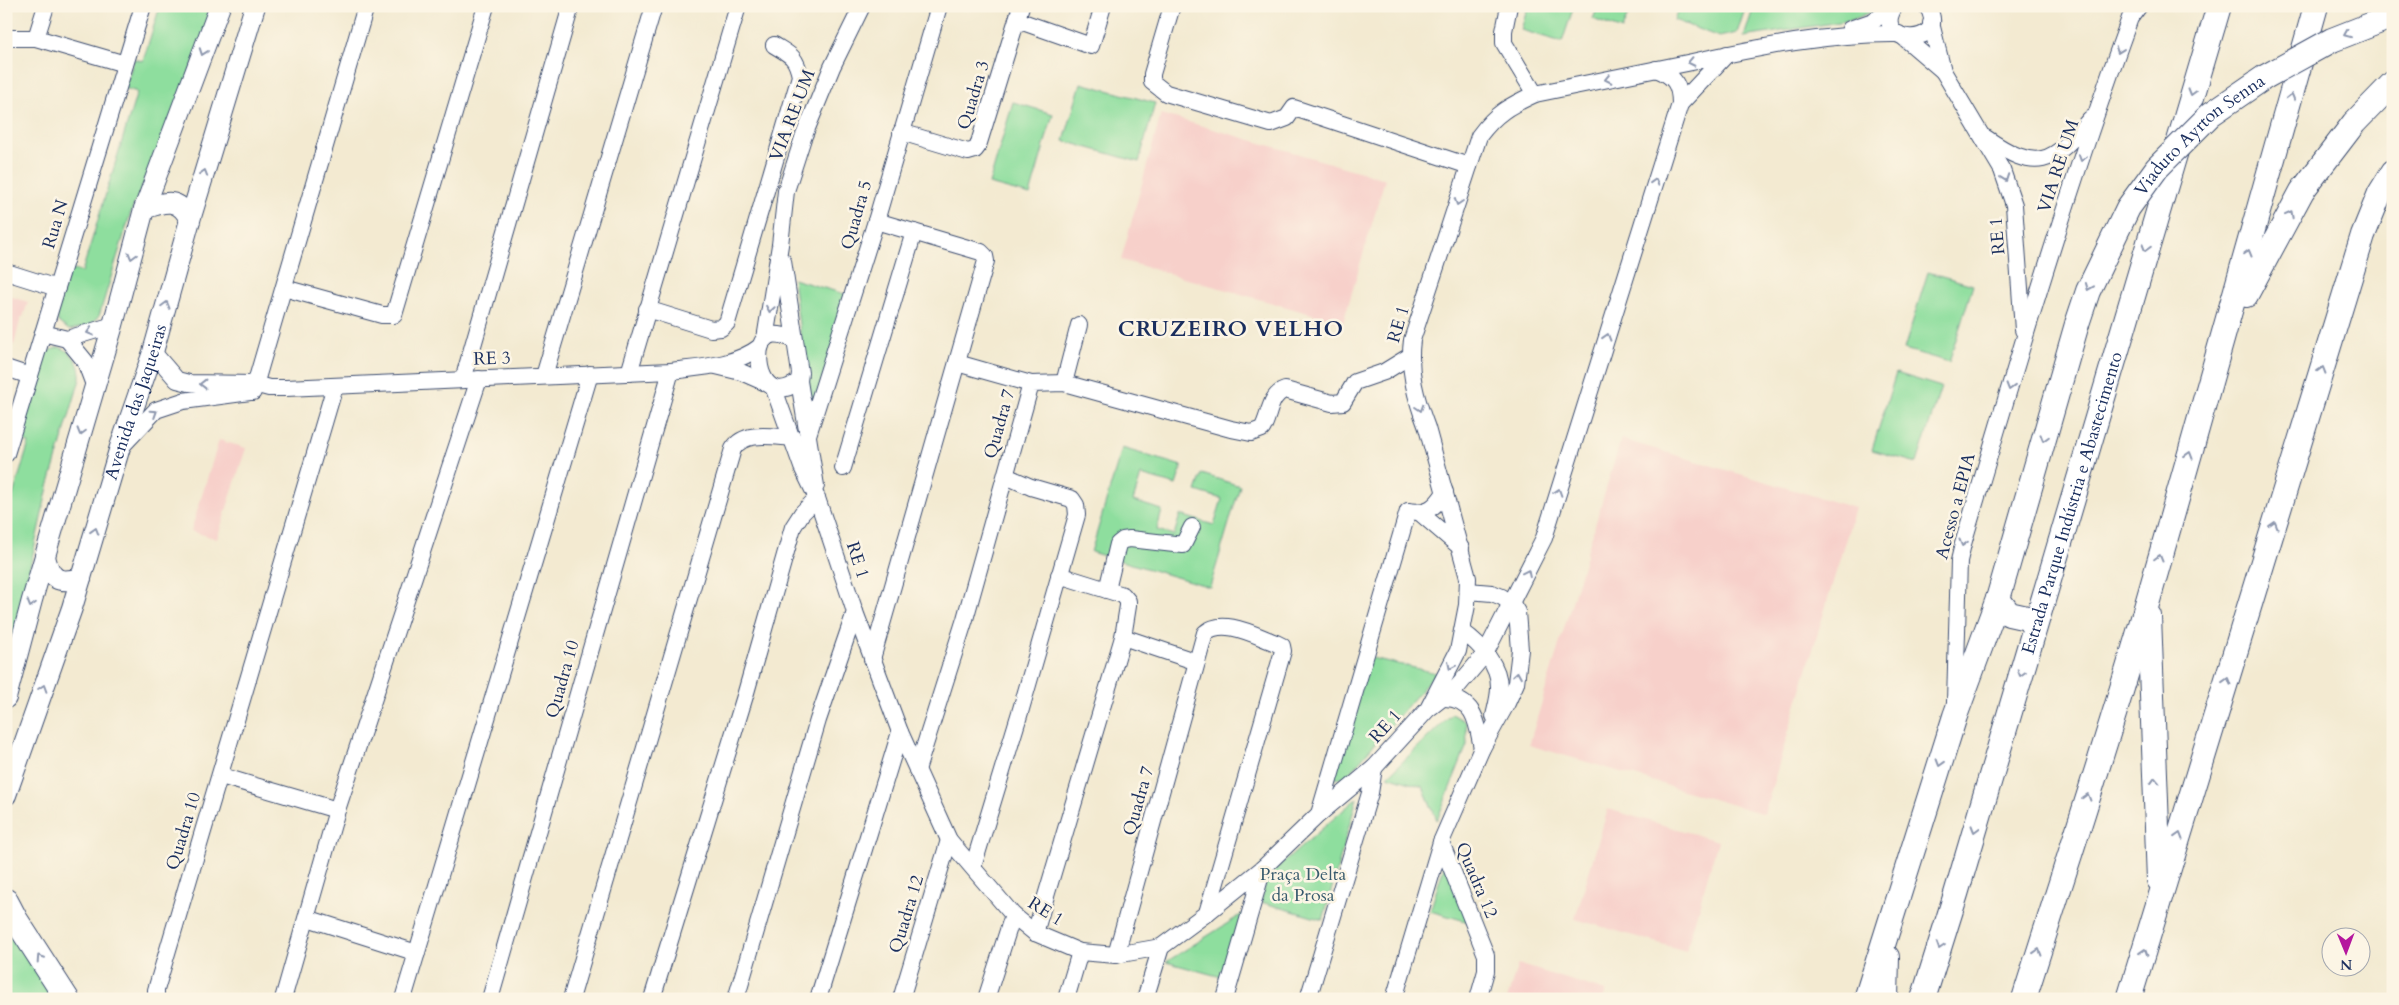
<svg xmlns="http://www.w3.org/2000/svg" width="2399" height="1005" font-family="Cardo,serif">
<style>
.built{fill:#f7d0ca}
.green{fill:#8ede9e;stroke:#54867e}
.lines{fill:none;stroke-linecap:round;stroke-linejoin:round}
.minor-casing{stroke:#3b4b6f;stroke-width:18}
.major-casing{stroke:#3b4b6f;stroke-width:22}
.highway-casing{stroke:#3b4b6f;stroke-width:26}
.minor{stroke:#fff;stroke-width:16}
.major{stroke:#fff;stroke-width:20}
.highway{stroke:#fff;stroke-width:24}
.highway-bridge-casing{stroke:#3b4b6f;stroke-width:26;stroke-linecap:butt}
.highway-bridge{stroke:#fff;stroke-width:24}
.oneway{stroke:#8d97ae}
.labels{text-anchor:middle;stroke-width:5;stroke-linejoin:round;paint-order:stroke}
.street-label{font-size:18px;fill:#1b2f5e;stroke:#fcf5e5}
.park-label{font-size:18px;fill:#385b6e;stroke:#fcf5e5}
.district-label{font-size:22px;font-weight:bold;letter-spacing:1px;fill:#1b2f5e;stroke:#fcf5e5}
</style>
<rect width="100%" height="100%" fill="#fcf5e5"/>
<filter id="ink" filterUnits="userSpaceOnUse"><feTurbulence type="fractalNoise" baseFrequency=".02" numOctaves="2"/><feDisplacementMap in="SourceGraphic" scale="10" xChannelSelector="R" yChannelSelector="G"/><feConvolveMatrix kernelMatrix="1 2 1 2 8 2 1 2 1" color-interpolation-filters="sRGB"/></filter>
<filter id="wash" filterUnits="userSpaceOnUse"><feTurbulence type="fractalNoise" baseFrequency=".0096" numOctaves="4" result="noise"/><feDisplacementMap in="SourceGraphic" scale="20" xChannelSelector="R" yChannelSelector="G"/><feGaussianBlur stdDeviation="1.12" result="paint"/><feColorMatrix in="noise" values="0 0 0 0 0 0 0 0 0 0 0 0 0 0 0 0 0 1.4 0 .05"/><feComposite in="paint" operator="in"/></filter>
<g filter="url(#wash)">
<rect width="100%" height="100%" fill="#f3ead1"/>
<!-- built -->
<g class="built">
<path d="M1161,114L1385,179L1343,323L1121,260Z"/>
<path d="M6,295L28,302L23,317H21L14,345L6,343Z"/>
<path d="M1621,439L1855,508L1764,814L1529,745Z"/>
<path d="M219,440L246,448L217,539L191,531Z"/>
<path d="M1608,809L1718,841L1686,951L1575,919Z"/>
<path d="M1518,964L1606,991L1603,999H1507Z"/>
</g>
<!-- green -->
<g class="green">
<path d="M160,6H215L173,116L131,212L99,316L90,326L69,330L58,322L57,313L69,269L82,272L137,92L125,88L134,59L143,61Z"/>
<path d="M1528,6H1574L1562,42L1521,30Z"/>
<path d="M1598,6H1631L1622,30L1593,19Z"/>
<path d="M1679,6H1746L1737,33L1719,37L1674,20Z"/>
<path d="M1754,6H1885L1852,20L1744,37Z"/>
<path d="M1081,83L1155,103L1139,162L1064,141Z"/>
<path d="M1013,102L1053,114L1030,195L989,184Z"/>
<path d="M1928,272L1973,285L1949,362L1904,349Z"/>
<path d="M793,279L848,295L811,416Z"/>
<path d="M59,347C73,352 81,364 80,379L48,487L6,673V518L29,443L17,439L45,352Z"/>
<path d="M1896,373L1941,387L1917,463L1872,450Z"/>
<path d="M1122,448L1182,466L1176,485L1141,475L1133,501L1162,510L1157,530L1174,535L1180,515L1214,525L1222,499L1196,491L1202,474L1240,486L1210,587L1091,552Z"/>
<path d="M1368,657L1436,673L1346,777L1334,779Z"/>
<path d="M1452,714L1466,722L1467,745L1437,820L1423,787L1388,776Z"/>
<path d="M1357,798L1323,920L1261,902L1267,877Z"/>
<path d="M1445,863L1469,922L1430,911Z"/>
<path d="M1244,913L1225,978L1166,962Z"/>
<path d="M6,920L58,999H6Z"/>
</g>
</g>
<g filter="url(#ink)">
<g class="lines">
<!-- minor casing -->
<g class="minor-casing">
<g id="minor">
<path d="M1172,6L1152,74V82L1166,93L1271,124L1287,118L1294,108L1469,166"/>
<path d="M1509,6L1504,31V43L1535,94"/>
<path d="M1895,6C1868,47 1953,48 1927,6"/>
<path d="M1017,20L1091,46L1103,6"/>
<path d="M1931,23L1943,71L2002,170L2014,205L2023,330"/>
<path d="M1850,29L1873,21L1894,6"/>
<path d="M1902,36L1943,71"/>
<path d="M6,38H36L125,64"/>
<path d="M36,38L46,6"/>
<path d="M1656,69C1674,76 1680,84 1680,104"/>
<path d="M901,132L968,152L975,150L978,146L1021,6"/>
<path d="M1986,138C2037,173 2052,165 2090,119"/>
<path d="M783,261L800,373L799,381C762,409 752,354 764,339C772,331 786,336 794,340"/>
<path d="M6,272L57,288"/>
<path d="M284,288L382,315H394L486,6"/>
<path d="M647,309L711,329L721,328L727,323L800,76C796,56 790,55 774,45"/>
<path d="M43,333L67,339L113,325"/>
<path d="M67,339L85,361L94,385"/>
<path d="M765,339L780,245L786,191L803,138L832,67L862,6"/>
<path d="M153,352L177,380L189,383L254,384L269,388H286L671,371C703,367 735,366 761,346"/>
<path d="M957,363L1031,384"/>
<path d="M716,366L741,372L766,383"/>
<path d="M6,368L30,376"/>
<path d="M629,373L738,6"/>
<path d="M544,376L654,6"/>
<path d="M463,380L571,6"/>
<path d="M799,381L816,486"/>
<path d="M1064,383L1079,325"/>
<path d="M774,389L802,467L817,498L855,612L900,732L949,840L1013,915L1035,933L1080,952L1116,955L1161,947L1207,913L1263,868L1319,814L1374,768L1428,709L1458,651L1467,605L1468,578L1427,428C1416,399 1408,371 1412,340L1479,136C1496,113 1509,106 1535,94C1587,83 1640,73 1692,62C1760,47 1829,33 1899,34"/>
<path d="M253,392L366,6"/>
<path d="M808,435L876,221L939,6"/>
<path d="M122,446L156,410L183,401L250,392"/>
<path d="M6,454L143,6"/>
<path d="M843,468L914,232"/>
<path d="M1419,512L1461,548"/>
<path d="M1107,590L1118,544L1123,540L1130,539L1183,545L1192,527"/>
<path d="M1463,632C1480,644 1500,666 1499,688C1499,697 1496,707 1494,716"/>
<path d="M1123,637L1197,662"/>
<path d="M872,659L986,261L985,256L981,252L876,221"/>
<path d="M1445,698C1475,699 1477,723 1482,748"/>
<path d="M1955,702L1959,561L1963,544C2015,368 2067,191 2130,18L2139,6"/>
<path d="M1431,707L1458,686L1485,654L1544,538L1680,104L1727,54"/>
<path d="M917,770L965,619L1031,384L1064,383L1231,429L1251,433L1262,429C1270,416 1269,395 1285,390L1332,403L1343,402L1355,382L1384,372L1410,356"/>
<path d="M221,776L337,810"/>
<path d="M1319,814L1408,511C1427,514 1435,508 1445,492"/>
<path d="M1441,842L1486,955V971L1478,999"/>
<path d="M973,867L1021,709L1077,515L1076,505L1072,499L1031,487L1006,476"/>
<path d="M307,918L417,953"/>
<path d="M1035,933L1123,637L1128,606V601L1123,595L1059,575"/>
<path d="M1116,955L1205,633C1223,617 1256,636 1276,643L1282,646L1283,651L1207,913"/>
<path d="M156,999V990L335,386"/>
<path d="M283,999L337,810L479,379"/>
<path d="M403,999L590,374"/>
<path d="M490,999L671,371"/>
<path d="M571,999L733,449C744,430 774,437 793,438"/>
<path d="M652,999L745,696L793,527L802,513L817,498"/>
<path d="M736,999L818,720L855,612"/>
<path d="M818,999L900,732"/>
<path d="M901,999L949,840"/>
<path d="M986,999L1013,915"/>
<path d="M1066,999L1080,952"/>
<path d="M1145,999L1161,947"/>
<path d="M1225,999L1263,868"/>
<path d="M1308,999L1370,793L1374,768"/>
<path d="M1394,999L1441,842L1482,748L1507,703L1516,683L1520,650L1517,612L1512,604L1502,597L1492,593L1468,591"/>
</g>
</g>
<!-- major casing -->
<g class="major-casing">
<g id="major">
<path d="M144,209C165,201 179,197 190,220"/>
<path d="M45,557C51,580 58,584 81,578"/>
<path d="M6,698L32,600L113,325L144,209L220,6"/>
<path id="s1" d="M6,795L72,608L120,447L153,352L190,220L255,6"/>
</g>
</g>
<!-- highway casing -->
<g class="highway-casing">
<g id="highway">
<path d="M2246,295L2302,191L2354,123L2393,83"/>
<path d="M1998,599L2009,614L2036,620"/>
<path d="M2149,616L2159,880"/>
<path d="M6,901L16,920L67,999"/>
<path d="M1866,999L1955,716L1998,599L2077,324"/>
<path d="M1886,999L1887,957"/>
<path id="s2" d="M1923,999L1956,894L2219,6"/>
<path d="M2024,999C2066,865 2111,731 2149,597C2205,400 2262,203 2316,6"/>
<path d="M2129,999L2363,235L2380,193L2393,172"/>
</g>
</g>
<!-- minor -->
<use href="#minor" class="minor"/>
<!-- major -->
<use href="#major" class="major"/>
<!-- highway -->
<use href="#highway" class="highway"/>
<!-- highway-bridge casing -->
<g class="highway-bridge-casing">
<g id="highway-bridge">
<path id="s3" d="M2077,324L2088,291L2128,208L2157,168L2211,114L2265,77L2332,40L2393,16"/>
</g>
</g>
<!-- highway-bridge -->
<use href="#highway-bridge" class="highway-bridge"/>
</g>
<!-- one-way arrows -->
<defs><path id="oneway-chevron" d="M-2-3.5L2.5 0L-2 3.5" fill="none" stroke-width="1.6" stroke-linecap="round" stroke-linejoin="round" transform="scale(1.25)"/></defs>
<g class="oneway">
<use href="#oneway-chevron" transform="translate(2347 34) rotate(158)"/>
<use href="#oneway-chevron" transform="translate(2119 50) rotate(110)"/>
<use href="#oneway-chevron" transform="translate(203 52) rotate(110)"/>
<use href="#oneway-chevron" transform="translate(1691 62) rotate(168)"/>
<use href="#oneway-chevron" transform="translate(1608 79) rotate(168)"/>
<use href="#oneway-chevron" transform="translate(2192 92) rotate(106)"/>
<use href="#oneway-chevron" transform="translate(2291 97) rotate(-75)"/>
<use href="#oneway-chevron" transform="translate(2082 158) rotate(108)"/>
<use href="#oneway-chevron" transform="translate(204 173) rotate(-73)"/>
<use href="#oneway-chevron" transform="translate(2005 178) rotate(70)"/>
<use href="#oneway-chevron" transform="translate(1655 182) rotate(-73)"/>
<use href="#oneway-chevron" transform="translate(1458 202) rotate(108)"/>
<use href="#oneway-chevron" transform="translate(2290 214) rotate(-62)"/>
<use href="#oneway-chevron" transform="translate(2146 248) rotate(106)"/>
<use href="#oneway-chevron" transform="translate(2248 253) rotate(-75)"/>
<use href="#oneway-chevron" transform="translate(132 256) rotate(105)"/>
<use href="#oneway-chevron" transform="translate(2089 287) rotate(112)"/>
<use href="#oneway-chevron" transform="translate(166 305) rotate(-74)"/>
<use href="#oneway-chevron" transform="translate(770 309) rotate(99)"/>
<use href="#oneway-chevron" transform="translate(90 332) rotate(163)"/>
<use href="#oneway-chevron" transform="translate(1607 337) rotate(-73)"/>
<use href="#oneway-chevron" transform="translate(2322 370) rotate(-73)"/>
<use href="#oneway-chevron" transform="translate(203 384) rotate(-180)"/>
<use href="#oneway-chevron" transform="translate(2010 387) rotate(107)"/>
<use href="#oneway-chevron" transform="translate(1420 408) rotate(72)"/>
<use href="#oneway-chevron" transform="translate(154 413) rotate(-33)"/>
<use href="#oneway-chevron" transform="translate(81 432) rotate(106)"/>
<use href="#oneway-chevron" transform="translate(2044 438) rotate(106)"/>
<use href="#oneway-chevron" transform="translate(2189 455) rotate(-73)"/>
<use href="#oneway-chevron" transform="translate(1558 492) rotate(-72)"/>
<use href="#oneway-chevron" transform="translate(2274 525) rotate(-73)"/>
<use href="#oneway-chevron" transform="translate(95 531) rotate(-73)"/>
<use href="#oneway-chevron" transform="translate(1963 543) rotate(105)"/>
<use href="#oneway-chevron" transform="translate(2159 558) rotate(-75)"/>
<use href="#oneway-chevron" transform="translate(1527 573) rotate(-64)"/>
<use href="#oneway-chevron" transform="translate(31 604) rotate(106)"/>
<use href="#oneway-chevron" transform="translate(1451 666) rotate(116)"/>
<use href="#oneway-chevron" transform="translate(2021 673) rotate(106)"/>
<use href="#oneway-chevron" transform="translate(1517 675) rotate(-81)"/>
<use href="#oneway-chevron" transform="translate(2227 681) rotate(-73)"/>
<use href="#oneway-chevron" transform="translate(43 688) rotate(-72)"/>
<use href="#oneway-chevron" transform="translate(1940 763) rotate(107)"/>
<use href="#oneway-chevron" transform="translate(2155 781) rotate(-92)"/>
<use href="#oneway-chevron" transform="translate(2087 797) rotate(-73)"/>
<use href="#oneway-chevron" transform="translate(1975 829) rotate(106)"/>
<use href="#oneway-chevron" transform="translate(2179 836) rotate(-73)"/>
<use href="#oneway-chevron" transform="translate(1940 946) rotate(108)"/>
<use href="#oneway-chevron" transform="translate(2038 952) rotate(-73)"/>
<use href="#oneway-chevron" transform="translate(2144 952) rotate(-73)"/>
<use href="#oneway-chevron" transform="translate(40 958) rotate(-123)"/>
</g>
</g>
<g class="labels">
<!-- street labels -->
<g class="street-label">
<text transform="translate(973 95) rotate(-73)" y="6">Quadra 3</text>
<text transform="translate(792 115) rotate(-69)" y="6">VIA RE UM</text>
<text dy="6" stroke="none"><textPath href="#s3" startOffset="230">Viaduto Ayrton Senna</textPath></text>
<text transform="translate(2058 166) rotate(-72)" y="6">VIA RE UM</text>
<text transform="translate(856 215) rotate(-74)" y="6">Quadra 5</text>
<text transform="translate(55 224) rotate(-73)" y="6">Rua N</text>
<text transform="translate(1997 236) rotate(-95)" y="6">RE 1</text>
<text transform="translate(1398 324) rotate(-74)" y="6">RE 1</text>
<text transform="translate(492 358) rotate(-2)" y="6">RE 3</text>
<text dy="6" stroke="none"><textPath href="#s1" startOffset="414">Avenida das Jaqueiras</textPath></text>
<text transform="translate(999 424) rotate(-74)" y="6">Quadra 7</text>
<text dy="6" stroke="none"><textPath href="#s2" startOffset="518">Estrada Parque Indústria e Abastecimento</textPath></text>
<text transform="translate(1955 506) rotate(-75)" y="6">Acesso a EPIA</text>
<text transform="translate(858 560) rotate(72)" y="6">RE 1</text>
<text transform="translate(562 679) rotate(-74)" y="6">Quadra 10</text>
<text transform="translate(1385 726) rotate(-48)" y="6">RE 1</text>
<text transform="translate(1138 801) rotate(-74)" y="6">Quadra 7</text>
<text transform="translate(183 831) rotate(-73)" y="6">Quadra 10</text>
<text transform="translate(1477 880) rotate(67)" y="6">Quadra 12</text>
<text transform="translate(1046 911) rotate(32)" y="6">RE 1</text>
<text transform="translate(906 914) rotate(-73)" y="6">Quadra 12</text>
</g>
<!-- park labels -->
<g class="park-label">
<text x="1303" y="880">Praça Delta<tspan x="1303" dy="21">da Prosa</tspan></text>
</g>
<!-- district labels -->
<g class="district-label">
<text x="1231" y="336">CRUZEIRO VELHO</text>
</g>
</g>
<!-- margin -->
<rect width="2399" height="1005" fill="none" stroke="#fcf5e5" stroke-width="25"/>
<!-- north arrow -->
<g transform="translate(2346 952) rotate(179)"><circle r="24" fill="#fcf5e5" stroke="#a2a6af"/>
<path d="M0-4L9 19L0 12L-9 19Z" fill="#b5179e"/>
<text y="-8" font-size="14" font-weight="bold" text-anchor="middle" fill="#1b2f5e">N</text>
</g>
</svg>
